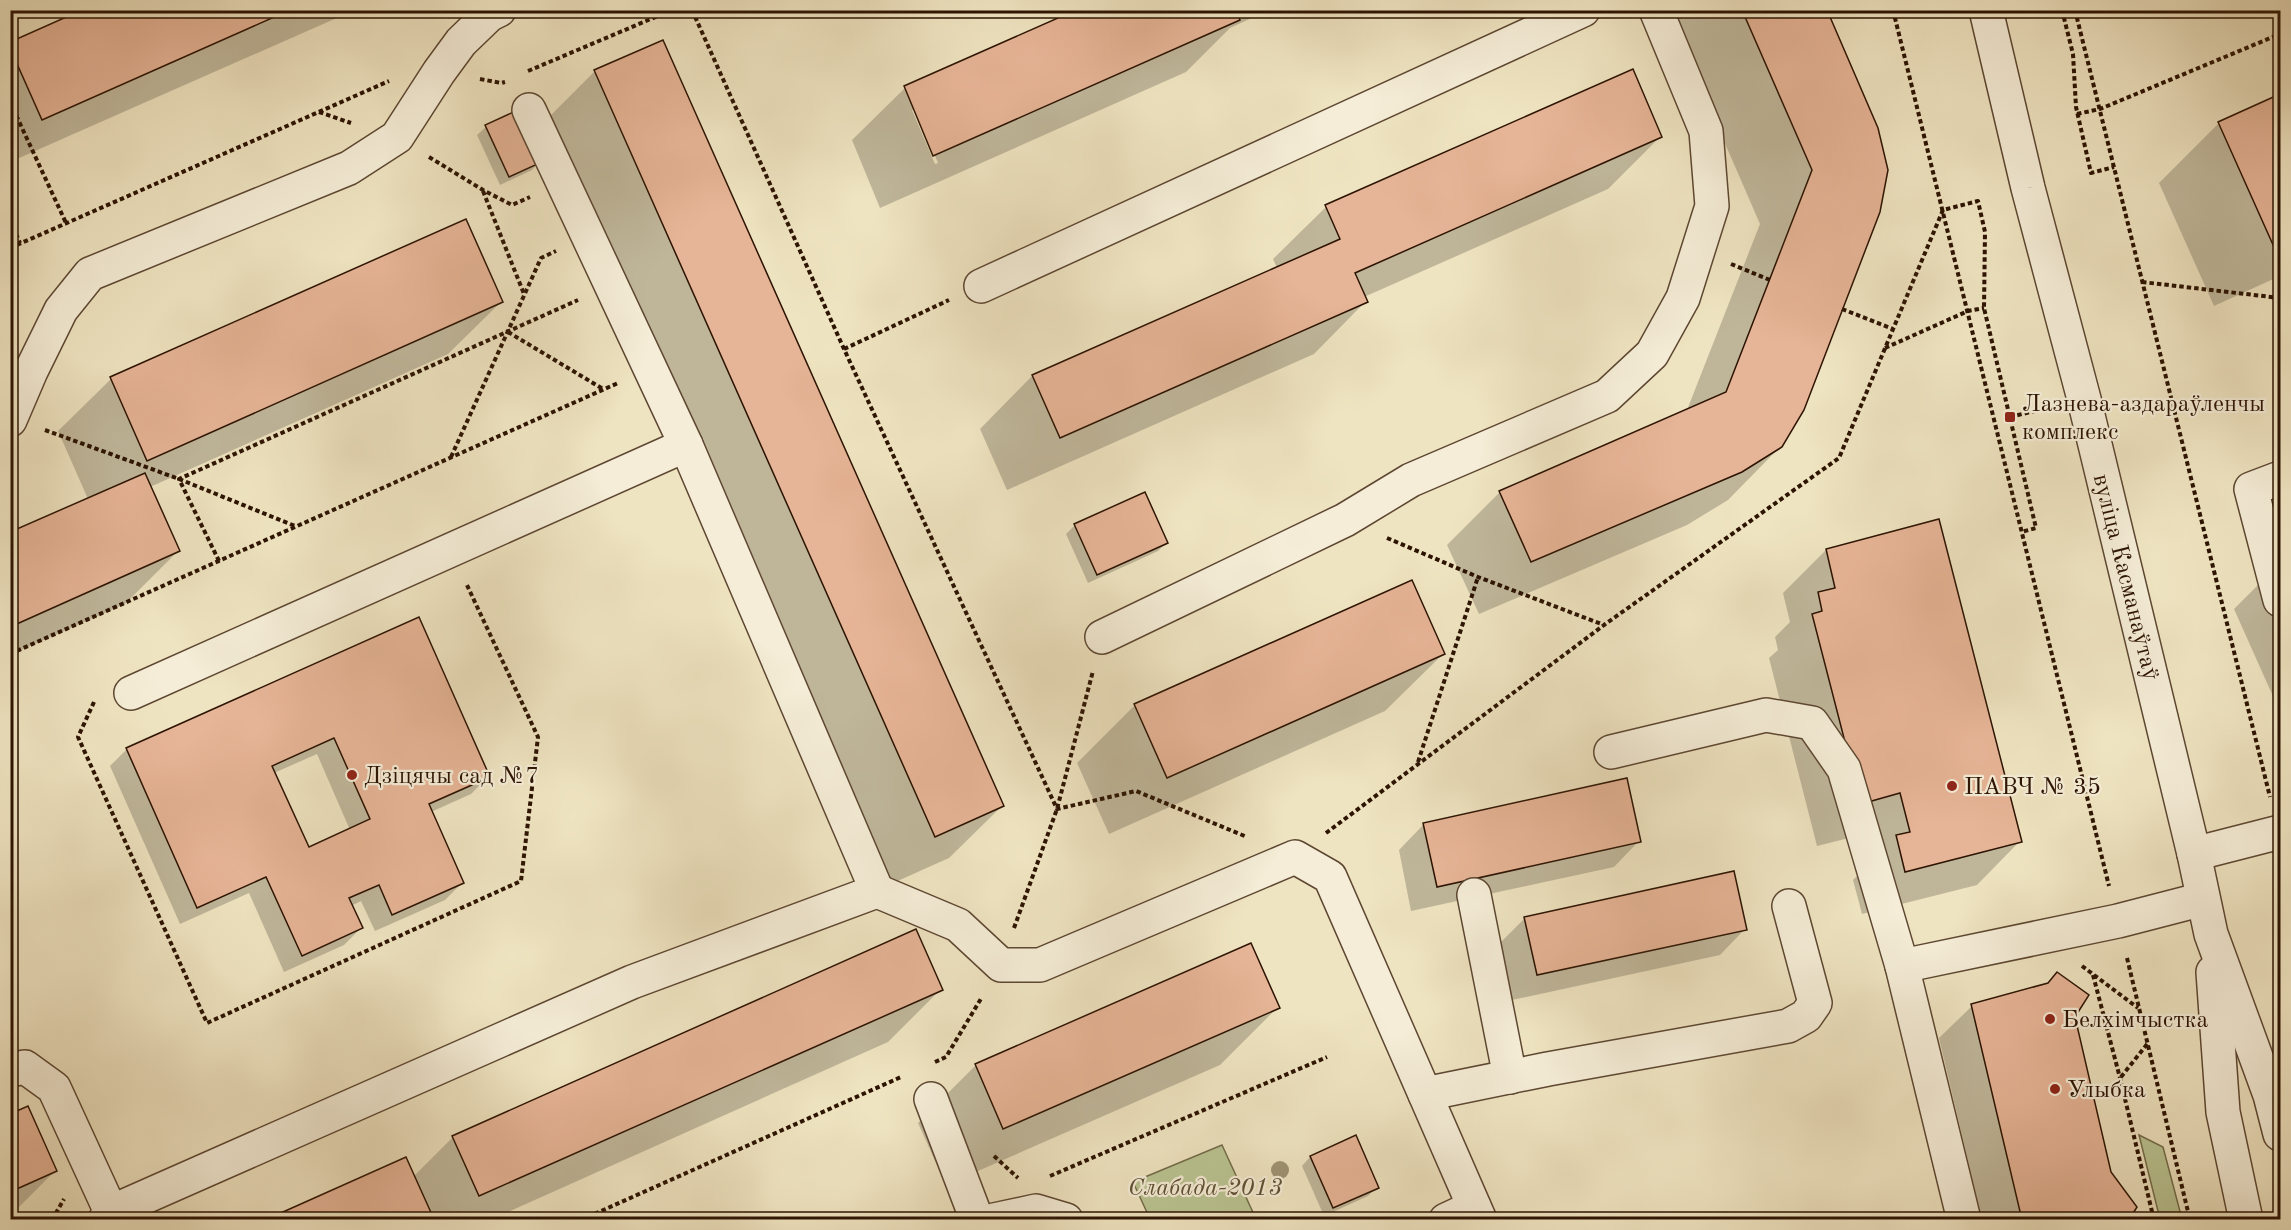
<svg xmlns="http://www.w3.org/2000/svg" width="2291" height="1230" font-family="'Old Standard TT',serif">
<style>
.green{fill:#bac492;stroke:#736c4a;stroke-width:1.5}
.shadow{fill:#0003;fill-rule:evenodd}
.building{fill:#e6b496;stroke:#2c1302;stroke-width:1.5;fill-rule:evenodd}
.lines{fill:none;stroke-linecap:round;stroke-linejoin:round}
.minor-casing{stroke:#5d4732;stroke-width:36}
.path{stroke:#2c1302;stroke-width:4;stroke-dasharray:4.5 3;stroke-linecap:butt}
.minor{stroke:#f5edd7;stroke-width:33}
.tree{fill:#9f9373}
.poi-dot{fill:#8f2418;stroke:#f5edd7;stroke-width:2}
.labels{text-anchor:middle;stroke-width:4.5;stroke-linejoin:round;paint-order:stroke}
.poi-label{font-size:24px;fill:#2c1302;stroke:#f5edd7;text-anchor:start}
.street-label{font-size:24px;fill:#2c1302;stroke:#f5edd7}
.park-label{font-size:24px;font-style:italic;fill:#5e5134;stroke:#f5edd7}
</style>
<rect width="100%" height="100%" fill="#efe4c1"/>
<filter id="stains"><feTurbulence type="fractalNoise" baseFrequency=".00333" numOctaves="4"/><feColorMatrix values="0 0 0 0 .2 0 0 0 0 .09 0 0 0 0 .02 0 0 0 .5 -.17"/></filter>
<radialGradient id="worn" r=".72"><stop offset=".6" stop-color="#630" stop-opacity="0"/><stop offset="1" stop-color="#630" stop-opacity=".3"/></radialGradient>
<!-- green -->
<g class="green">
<path d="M2139,1135L2163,1147L2182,1219H2160Z"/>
<path d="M1222,1145L1256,1219H1150L1133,1182Z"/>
</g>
<!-- shadow -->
<g class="shadow">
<path d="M85,10H355L10,162V43Z"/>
<path d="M1080,10H1269L1230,28L1186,72L880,208L852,140L905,88ZM912,110H916L938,163L935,164Z"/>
<path d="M1667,10H1825L1886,170L1781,446L1728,500L1687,525L1479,614L1447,545L1500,492L1687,410L1760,224Z"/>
<path d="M662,42L1002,806L949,858L882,888L542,124L595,71Z"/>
<path d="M1632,71L1661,136L1608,189L1364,297L1366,301L1314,354L1007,490L980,429L1032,376L1277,268L1273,259L1326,207Z"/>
<path d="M2280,96V276L2214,306L2159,183L2219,123Z"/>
<path d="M517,112L540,161L532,170L500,185L477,135L486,127Z"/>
<path d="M501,302L448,354L150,487L178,551L125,604L10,655V534L88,499L58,431L111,379Z"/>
<path d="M1075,525L1166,543L1158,551L1088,583L1066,534Z"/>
<path d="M1826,550L2020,841L1977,885L1862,914L1853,880L1865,868L1857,836L1817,846L1769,658L1778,650L1775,637L1790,622L1783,593Z"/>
<path d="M2280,563V712L2234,609Z"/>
<path d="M418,619L488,777L471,794L431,812L462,883L445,900L375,931L361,901L351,906L361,928L344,945L284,972L249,893L180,924L110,766L127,749ZM317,754L350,830L308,849L274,773Z"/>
<path d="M1443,654L1385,711L1109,834L1077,763L1135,705Z"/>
<path d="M1424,824L1639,841L1614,867L1411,911L1399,850Z"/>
<path d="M1525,918L1745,929L1720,955L1512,1000L1499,944Z"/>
<path d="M2057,974L2073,1016L2109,1172L2127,1220H1982L1939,1038L1972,1006L2046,985Z"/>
<path d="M941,989L888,1042L490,1220H268L413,1177L453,1137Z"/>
<path d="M1278,1007L1220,1065L946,1185L918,1123L976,1065Z"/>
<path d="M10,1116L55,1171L10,1216Z"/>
<path d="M1355,1137L1377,1187L1368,1196L1324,1216L1302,1166L1310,1157Z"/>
</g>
<!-- building -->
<g class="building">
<path d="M82,10H290L42,120L10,48V42Z"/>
<path d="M1076,10H1236L1240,20L933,156L904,86Z"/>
<path d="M1742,10H1827L1878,128L1888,170L1880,212L1804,410L1782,447L1742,472L1531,562L1499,491L1726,392L1812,170Z"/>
<path d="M663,40L1004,806L935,837L594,70Z"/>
<path d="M1633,69L1662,137L1355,273L1368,302L1060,438L1032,375L1340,239L1325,205Z"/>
<path d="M2280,94V244L2274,247L2218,122Z"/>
<path d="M518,110L542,162L509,177L485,125Z"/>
<path d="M466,219L503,302L147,461L110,377Z"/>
<path d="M145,473L180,551L10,627V532Z"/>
<path d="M1145,492L1168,543L1097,575L1074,524Z"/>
<path d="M1939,519L2022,842L1905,872L1896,835L1910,832L1900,793L1861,804L1812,614L1822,611L1818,592L1835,588L1826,549Z"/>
<path d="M1412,580L1445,654L1167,778L1134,704Z"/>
<path d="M419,617L490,777L429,804L464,883L392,915L379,885L349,898L363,928L302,956L266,877L197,908L126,748ZM334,738L370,819L309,847L272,766Z"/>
<path d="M1627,778L1641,842L1437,887L1423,823Z"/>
<path d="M1734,871L1747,930L1537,975L1524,917Z"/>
<path d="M916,929L943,990L479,1196L452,1136Z"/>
<path d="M1251,943L1280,1008L1003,1129L975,1064Z"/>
<path d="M2057,972L2089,995L2075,1017L2111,1172L2137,1207L2129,1220H2022L1971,1004L2048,983Z"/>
<path d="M28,1106L57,1171L10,1192V1114Z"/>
<path d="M1356,1135L1379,1188L1333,1208L1310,1156Z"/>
<path d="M406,1157L433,1217L426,1220H265Z"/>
</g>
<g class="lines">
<!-- minor casing -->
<g class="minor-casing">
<g id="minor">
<path d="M1986,10L2028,188L2084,399L2194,854L2211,934L2270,1095L2280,1134"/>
<path d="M529,110L686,445L877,891"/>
<path d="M981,286L1583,10"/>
<path d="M10,420L31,371L61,310L90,274L349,168L397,137L439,72L461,42L489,15L499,10"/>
<path d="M2280,478L2251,489L2280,600"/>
<path d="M1102,637L1345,520L1411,480L1607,396L1652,354L1683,298L1712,206L1706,131L1656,10"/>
<path d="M131,693L686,445"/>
<path d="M1611,752L1766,715L1812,723L1844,769L1902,966L1964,1220"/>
<path d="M2194,854L2280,832"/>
<path d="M1474,895L1510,1077"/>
<path d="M1902,966L2118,921L2203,899"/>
<path d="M2213,972L2223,1112L2246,1220"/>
<path d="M10,1070L25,1067L54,1088L111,1212"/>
<path d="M1425,1094L1548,1069L1788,1026L1806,1016L1815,1003L1789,906"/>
<path d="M931,1099L977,1220"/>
<path d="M105,1220L111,1212L632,982L877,891L958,925L1001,965H1040L1295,857L1330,877L1480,1220"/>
<path d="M994,1220L1036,1211L1066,1220"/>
<path d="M1446,1220L1474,1207"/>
</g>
</g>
<!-- path -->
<g class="path">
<path d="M692,10L844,349L1057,809L1136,791L1247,837"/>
<path d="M1893,10L2109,886"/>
<path d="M2062,10L2073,54L2076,107L2091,173L2114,167"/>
<path d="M2075,10L2270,797"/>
<path d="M528,71L672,10"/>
<path d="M480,79L501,83L505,82"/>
<path d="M10,102L66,223"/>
<path d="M319,112L351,123"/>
<path d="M2077,114L2100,109L2280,34"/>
<path d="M429,157L483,190L512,205L530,197"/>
<path d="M483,191L524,294"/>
<path d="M10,220L20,243"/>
<path d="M10,248L389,81"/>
<path d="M1731,264L1770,280"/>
<path d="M2142,282L2280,298"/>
<path d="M1842,309L1893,329"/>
<path d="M508,332L603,389"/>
<path d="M1885,348L1968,311L1984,308"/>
<path d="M844,349L949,300"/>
<path d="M2010,417L2047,408"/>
<path d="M45,430L179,479L295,526"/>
<path d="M451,457L541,258L556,251"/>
<path d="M1387,538L1478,577L1604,625"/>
<path d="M219,561L179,479L578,300"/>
<path d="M10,654L618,383"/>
<path d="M94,702L78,737L207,1023L521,881L538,737L466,583"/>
<path d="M1418,762L1478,577"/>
<path d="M1326,833L1604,625L1839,458L1943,210L1978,201L1985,232L1984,308L2036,528L2021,532"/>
<path d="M1014,928L1057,809L1093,671"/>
<path d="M2127,958L2190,1220"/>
<path d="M2082,966L2138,1008"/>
<path d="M2093,975L2120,1078L2154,1220"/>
<path d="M935,1062L946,1057L982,997"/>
<path d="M2121,1077L2148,1043"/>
<path d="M994,1156L1018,1178"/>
<path d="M1050,1176L1327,1057"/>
<path d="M52,1220L64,1199"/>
<path d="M581,1220L901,1077"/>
</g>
<!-- minor -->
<use href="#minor" class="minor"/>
</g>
<!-- trees -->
<circle class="tree" cx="1280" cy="1170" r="9"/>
<!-- markers -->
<g class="poi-dot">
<rect x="2004" y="411" width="12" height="12" rx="3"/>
<circle cx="352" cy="775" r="6"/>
<circle cx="1952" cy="786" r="6"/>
<circle cx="2050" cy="1019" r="6"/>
<circle cx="2055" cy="1089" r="6"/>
</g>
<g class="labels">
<!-- poi labels -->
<g class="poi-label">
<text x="2022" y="411">Лазнева-аздараўленчы<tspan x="2022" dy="28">комплекс</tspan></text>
<text x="364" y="783">Дзіцячы сад №7</text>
<text x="1964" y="794">ПАВЧ № 35</text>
<text x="2062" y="1027">Белхімчыстка</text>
<text x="2067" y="1097">Улыбка</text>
</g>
<!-- street labels -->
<g class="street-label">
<text transform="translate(2127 577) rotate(76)" y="8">вуліца Касманаўтаў</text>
</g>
<!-- park labels -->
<g class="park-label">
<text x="1205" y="1195">Слабада-2013</text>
</g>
</g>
<!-- margin -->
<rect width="2291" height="1230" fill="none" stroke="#efe4c1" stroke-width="36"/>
<rect x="12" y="12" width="2267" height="1206" fill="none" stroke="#2c1302" stroke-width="3"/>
<rect x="18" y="18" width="2255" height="1194" fill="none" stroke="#2c1302" stroke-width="1.5"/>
<rect width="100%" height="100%" filter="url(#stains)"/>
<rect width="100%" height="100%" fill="url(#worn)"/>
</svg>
